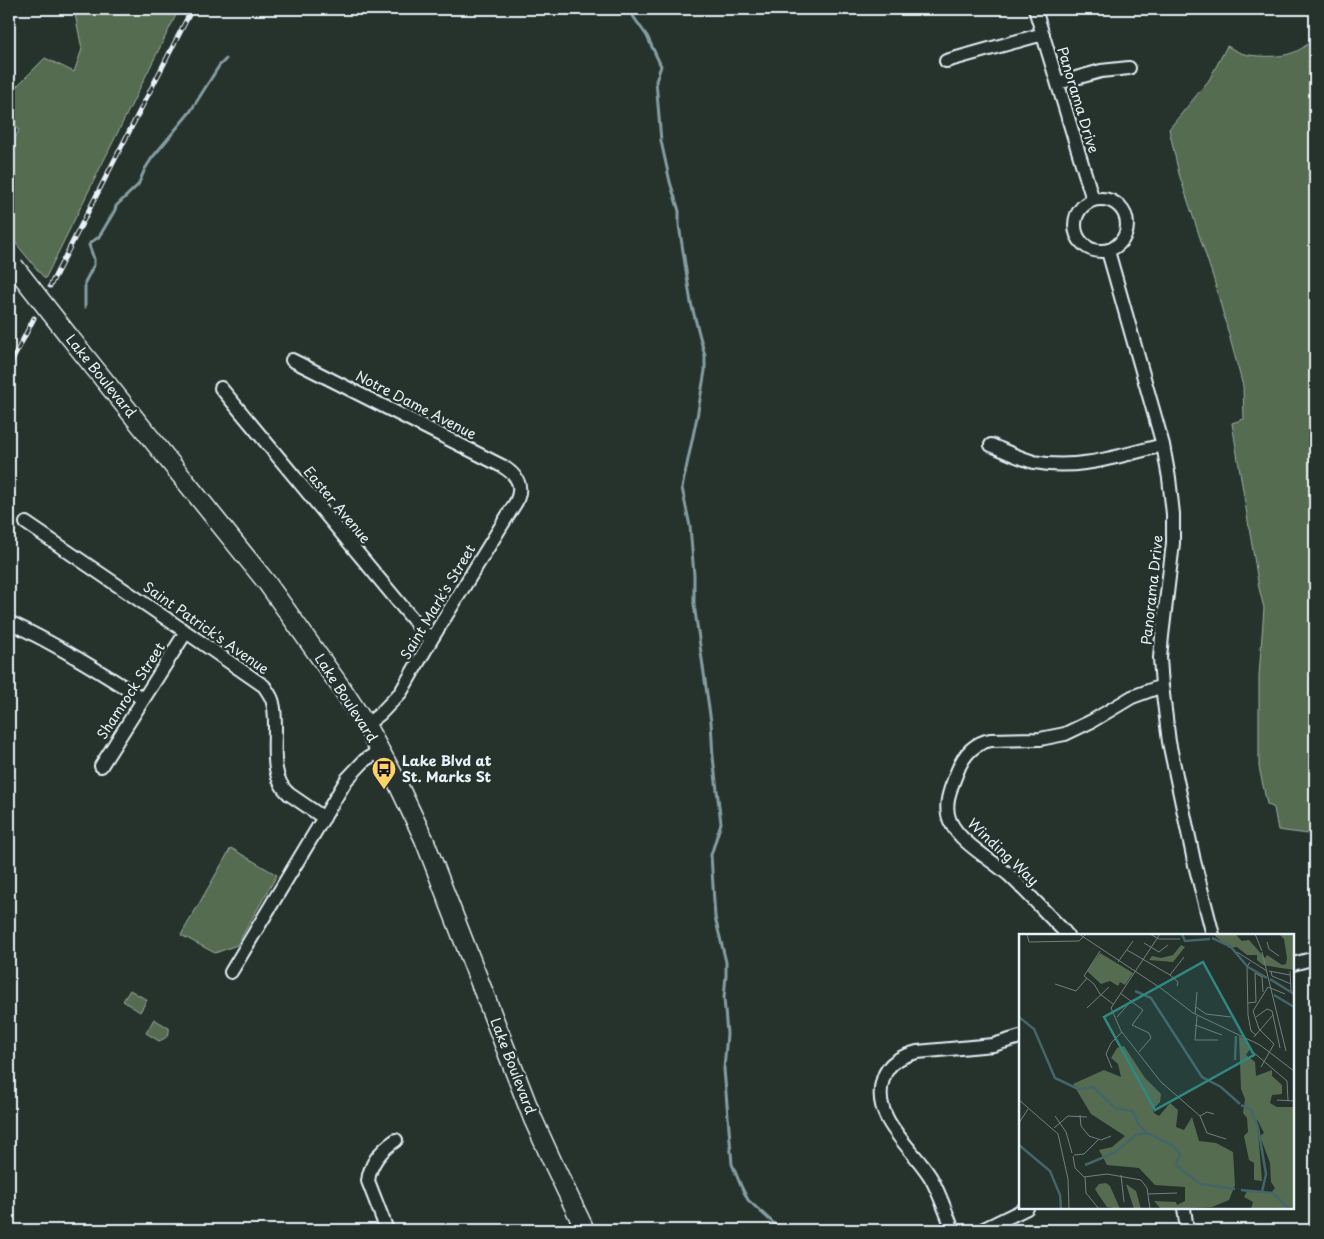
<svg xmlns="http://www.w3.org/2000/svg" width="1324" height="1239" font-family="'Playpen Sans',sans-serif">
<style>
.green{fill:#556c51;stroke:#9eaea4}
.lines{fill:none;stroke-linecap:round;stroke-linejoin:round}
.stream{stroke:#869ea3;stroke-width:3}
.street-casing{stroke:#e8f1f8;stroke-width:16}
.secondary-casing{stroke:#e8f1f8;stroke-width:21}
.street{stroke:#26332d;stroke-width:12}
.secondary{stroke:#26332d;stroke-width:18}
.rail-casing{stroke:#e8f1f8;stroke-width:5}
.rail{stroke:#26332d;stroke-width:3;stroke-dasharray:9;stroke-linecap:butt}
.secondary-bridge-casing{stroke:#e8f1f8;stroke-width:21;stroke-linecap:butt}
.secondary-bridge{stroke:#26332d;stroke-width:18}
.labels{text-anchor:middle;stroke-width:5;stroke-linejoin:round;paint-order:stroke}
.street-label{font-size:14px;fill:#e8f1f8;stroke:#26332d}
.poi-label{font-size:14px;font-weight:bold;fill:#e8f1f8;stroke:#26332d;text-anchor:start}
.inset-river{fill:none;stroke:#44666a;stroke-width:2.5}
.inset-road{fill:none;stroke:#747f7e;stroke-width:1}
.view{fill:#308883;fill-opacity:0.15;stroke:#308883;stroke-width:2.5}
.inset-edge{fill:none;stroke:#e8f1f8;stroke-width:2.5}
</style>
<rect width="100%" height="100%" fill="#26332d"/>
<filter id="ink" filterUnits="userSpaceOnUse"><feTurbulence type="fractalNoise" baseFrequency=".02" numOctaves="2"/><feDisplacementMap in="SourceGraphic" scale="10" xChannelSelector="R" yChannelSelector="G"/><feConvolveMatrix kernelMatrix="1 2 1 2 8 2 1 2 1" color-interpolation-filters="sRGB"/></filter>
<g filter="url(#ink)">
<!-- green -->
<path class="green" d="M74,9h105l-134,270 -36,-44v-84l10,-21 -2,-1 -3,-12 1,-7 -3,-19 33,-33 29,14 8,-23z
M1315,38v797l-37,-5 -4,-22 -7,-4 -8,-37v-91l5,-68 -5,-20 -27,-165 12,-4 -1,-33 -29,-106 -35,-106 -10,-45 40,-49 18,-34c4,2 9,5 14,7 11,4 40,5 51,0 9,-3 16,-9 23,-15z
M231,848l46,27 -40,70 -22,8 -34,-18z
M130,990l17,10 -7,12 -17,-11z
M154,1019l15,9c1,8 -3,10 -10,13l-13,-8z"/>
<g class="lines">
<!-- stream -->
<path class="stream" d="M628,9l19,27 14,30 -5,15 5,60 9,41 9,29v14l12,78 14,53v15l-8,46 -15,71 8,38 4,49v29l17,118 2,35 8,66 -10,32 4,62 11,45v13l-2,23 3,36 -3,35 8,95 9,22 7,14 33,30
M85,307v-25l9,-17v-6l-5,-14 2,-3 8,-5 16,-27 1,-4 22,-21 7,-16 7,-11 38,-46 29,-46 7,-7"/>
<defs>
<path id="street" d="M1035,9l58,191
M946,61l97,-27
M1058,83l43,-12 28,-3
M1075 225a26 26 0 1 1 52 0a26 26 0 1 1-52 0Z
M1108,251l55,194 6,33 4,36v29l-11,93 -2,22 2,28 7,56 25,119 19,74
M292,360l210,106c15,9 22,19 14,36l-85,138 -30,52 -21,22 -14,11
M221,388l194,234 16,18
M991,445c14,6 28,13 43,17 43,9 88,-7 129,-17
M26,523l160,109 78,54c4,6 8,11 9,17 7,27 -8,71 16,91l35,24
M9,622c47,22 90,49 134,77
M101,766l85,-134
M1067,935l-4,-5c-18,-18 -35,-37 -54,-55 -18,-16 -49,-32 -59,-54 -7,-16 1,-34 7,-49 6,-16 16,-29 34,-32l49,-1 25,-5 27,-13 40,-24 30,-11
M1293,964l22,-6
M231,972l116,-193 18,-19 16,-10
M1184,1208l3,22
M387,1230l-19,-49c2,-18 13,-31 28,-41
M953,1230c-7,-17 -13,-36 -22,-52 -18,-31 -61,-59 -48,-99 5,-17 19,-23 34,-27l76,-7 27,-8
M982,1230l45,-22"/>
<path id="secondary" d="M68,335l199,248 76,107 23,35 28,51 30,63 109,280 20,44 32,67"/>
</defs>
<!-- street casing -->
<use href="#street" class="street-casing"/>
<!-- secondary casing -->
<use href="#secondary" class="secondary-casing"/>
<!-- street -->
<use href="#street" class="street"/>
<!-- secondary -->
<use href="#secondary" class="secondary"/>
<defs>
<path id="rail" d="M50,286l142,-277
M9,367l25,-49"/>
</defs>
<!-- rail casing -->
<use href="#rail" class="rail-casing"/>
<!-- rail -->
<use href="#rail" class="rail"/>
<defs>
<path id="secondary-bridge" d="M14,266l54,69"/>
</defs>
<!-- secondary-bridge casing -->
<use href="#secondary-bridge" class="secondary-bridge-casing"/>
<!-- secondary-bridge -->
<use href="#secondary-bridge" class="secondary-bridge"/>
</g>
</g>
<!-- icons -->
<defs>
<symbol id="bus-pin" viewBox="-11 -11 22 30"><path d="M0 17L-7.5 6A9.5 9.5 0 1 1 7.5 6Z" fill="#ffd166" stroke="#26332d"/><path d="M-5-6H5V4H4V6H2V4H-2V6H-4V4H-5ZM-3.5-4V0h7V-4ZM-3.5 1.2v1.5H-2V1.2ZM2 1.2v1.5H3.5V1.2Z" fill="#111"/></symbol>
</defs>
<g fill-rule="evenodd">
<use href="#bus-pin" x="370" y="755" width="28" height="38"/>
</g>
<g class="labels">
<!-- street labels -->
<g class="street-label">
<text transform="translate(1078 100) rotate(73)" y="5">Panorama Drive</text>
<text transform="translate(101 376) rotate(51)" y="5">Lake Boulevard</text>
<text transform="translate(416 405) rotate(27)" y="5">Notre Dame Avenue</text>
<text transform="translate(337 505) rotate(50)" y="5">Easter Avenue</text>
<text transform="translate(1152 590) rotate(-84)" y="5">Panorama Drive</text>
<text transform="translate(438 602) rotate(-59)" y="5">Saint Mark's Street</text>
<text transform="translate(206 628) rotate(35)" y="5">Saint Patrick's Avenue</text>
<text transform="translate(131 691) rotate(-57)" y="5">Shamrock Street</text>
<text transform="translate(346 698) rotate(57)" y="5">Lake Boulevard</text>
<text transform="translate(1003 852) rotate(43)" y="5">Winding Way</text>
<text transform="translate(513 1066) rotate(69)" y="5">Lake Boulevard</text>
</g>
<!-- poi labels -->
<g class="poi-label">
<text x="402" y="766">Lake Blvd at<tspan x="402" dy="16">St. Marks St</tspan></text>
</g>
</g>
<!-- overview -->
<g transform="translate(1019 934)">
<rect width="275" height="275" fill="#26332d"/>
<path d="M194,0h22l7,7 7,-1 16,18 2,-3 15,10 4,-1 1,-6 -3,-19 -5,-5h15v36l-31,-5 -6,-5v-5h-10l-10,-8 -8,1zM162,11l4,2 -12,15 -24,-2 3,-4 9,2 12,-3zM81,19l33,20 -8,12 -5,-3 -2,4 -8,-5 -9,3 -14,-13zM220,102l8,4 3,9 -4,6 9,7 1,14 16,-6v6l10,9v9l-10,1 -2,8 7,4h17v102h-43l2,-7 -9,-5 3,-6 24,2 4,-5 -4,-6 -1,-19 -10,-27 4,-3 -7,-14 5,62 -8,-1v-17l-5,-3 -5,-24 4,-4 -1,-14 -4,-5 2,-14 -4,-10zM105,112l21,32 16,16 -1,8 -7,7 1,4 5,3 11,-13 8,7 -2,17 8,3 8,-13 7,24 17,2 17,9 2,33 -6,15 -17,7 -51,2 -7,-8 22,1 1,3 8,-4v-14l-30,-2 -16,-17 -32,-3 -8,-15 13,-3 13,-11 -34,-22 -18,-30 31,-14 17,7 -3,-13 -7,-6 6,-10zM87,249l4,3 10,23 -13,-2 -9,-13 -3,-5 4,-5zM107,250l10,7 5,18h-7z" fill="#556c51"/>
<path class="inset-river" d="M163,0l3,7 25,-2M193,4l18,8 17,20M229,33l19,11M251,45l24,15M116,57l16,7 51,79 19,10 19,17M255,61l20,12M0,83l15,12 21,49 23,11 15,-2 22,21 18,3 6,14 8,8 25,12 8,9 -4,11 24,19 35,5M216,126l1,-24M222,171l10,5 7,17 8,47 -4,18M0,211l31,26 10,24 1,14M66,231l29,-12 22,-18 11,-2M222,256l32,3 16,16"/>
<path class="inset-road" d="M8,0l2,8 50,-1 7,-7M60,0l83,55 31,24 67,32 34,26M76,0h55l9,5h21M141,0l-49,74 10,23 40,51M236,0l7,17M248,8l2,7 10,7M125,9l15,9 9,-7M108,16l43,25 8,7 -1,4M81,17l-16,25 10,8 6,10 13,10M218,18l30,19M243,18l24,99M99,28l15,-21M231,28l-3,5 1,48 3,16 5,4M250,37l21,4M252,37l1,5 19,8M271,37l1,20M151,41l14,-18M36,50l21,7 11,-13M101,59l23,17 -11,15 17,8 2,5 -12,14M229,69l8,-1 -1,-29 7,4 1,15M177,73l10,7 25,3M68,74l22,-21M234,77l6,18 15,15 -13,23M234,77l15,-24 17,7M176,80l2,-22M178,82l-2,24h23M98,83l14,-16M237,83l11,-8 5,2 8,37M176,91l27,10M235,103l19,-22M234,118l34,29 1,20M93,134l-6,-14 5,-11 11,-11M145,151l-3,-3 39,34 7,17 19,6M0,166l39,34 10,45 1,30M258,166l17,1M61,181l1,11 8,10 12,4 10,-4M36,182l11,16 6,21M181,182l7,-4 7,2M0,189l9,-14M35,194l14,-12 19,1M55,221l10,-1 14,-14M54,222l2,12 9,9 23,-3 34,6 6,8 3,21M102,241l3,27M66,243l1,16 13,16M129,260l29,-1"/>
<path class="view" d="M184,28l51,93 -99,55 -51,-93z"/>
<rect width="275" height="275" class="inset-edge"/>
</g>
<!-- margin -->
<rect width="1324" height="1239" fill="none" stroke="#26332d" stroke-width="30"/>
<rect x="15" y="15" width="1294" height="1209" fill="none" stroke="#e8f1f8" stroke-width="2" filter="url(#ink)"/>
</svg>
